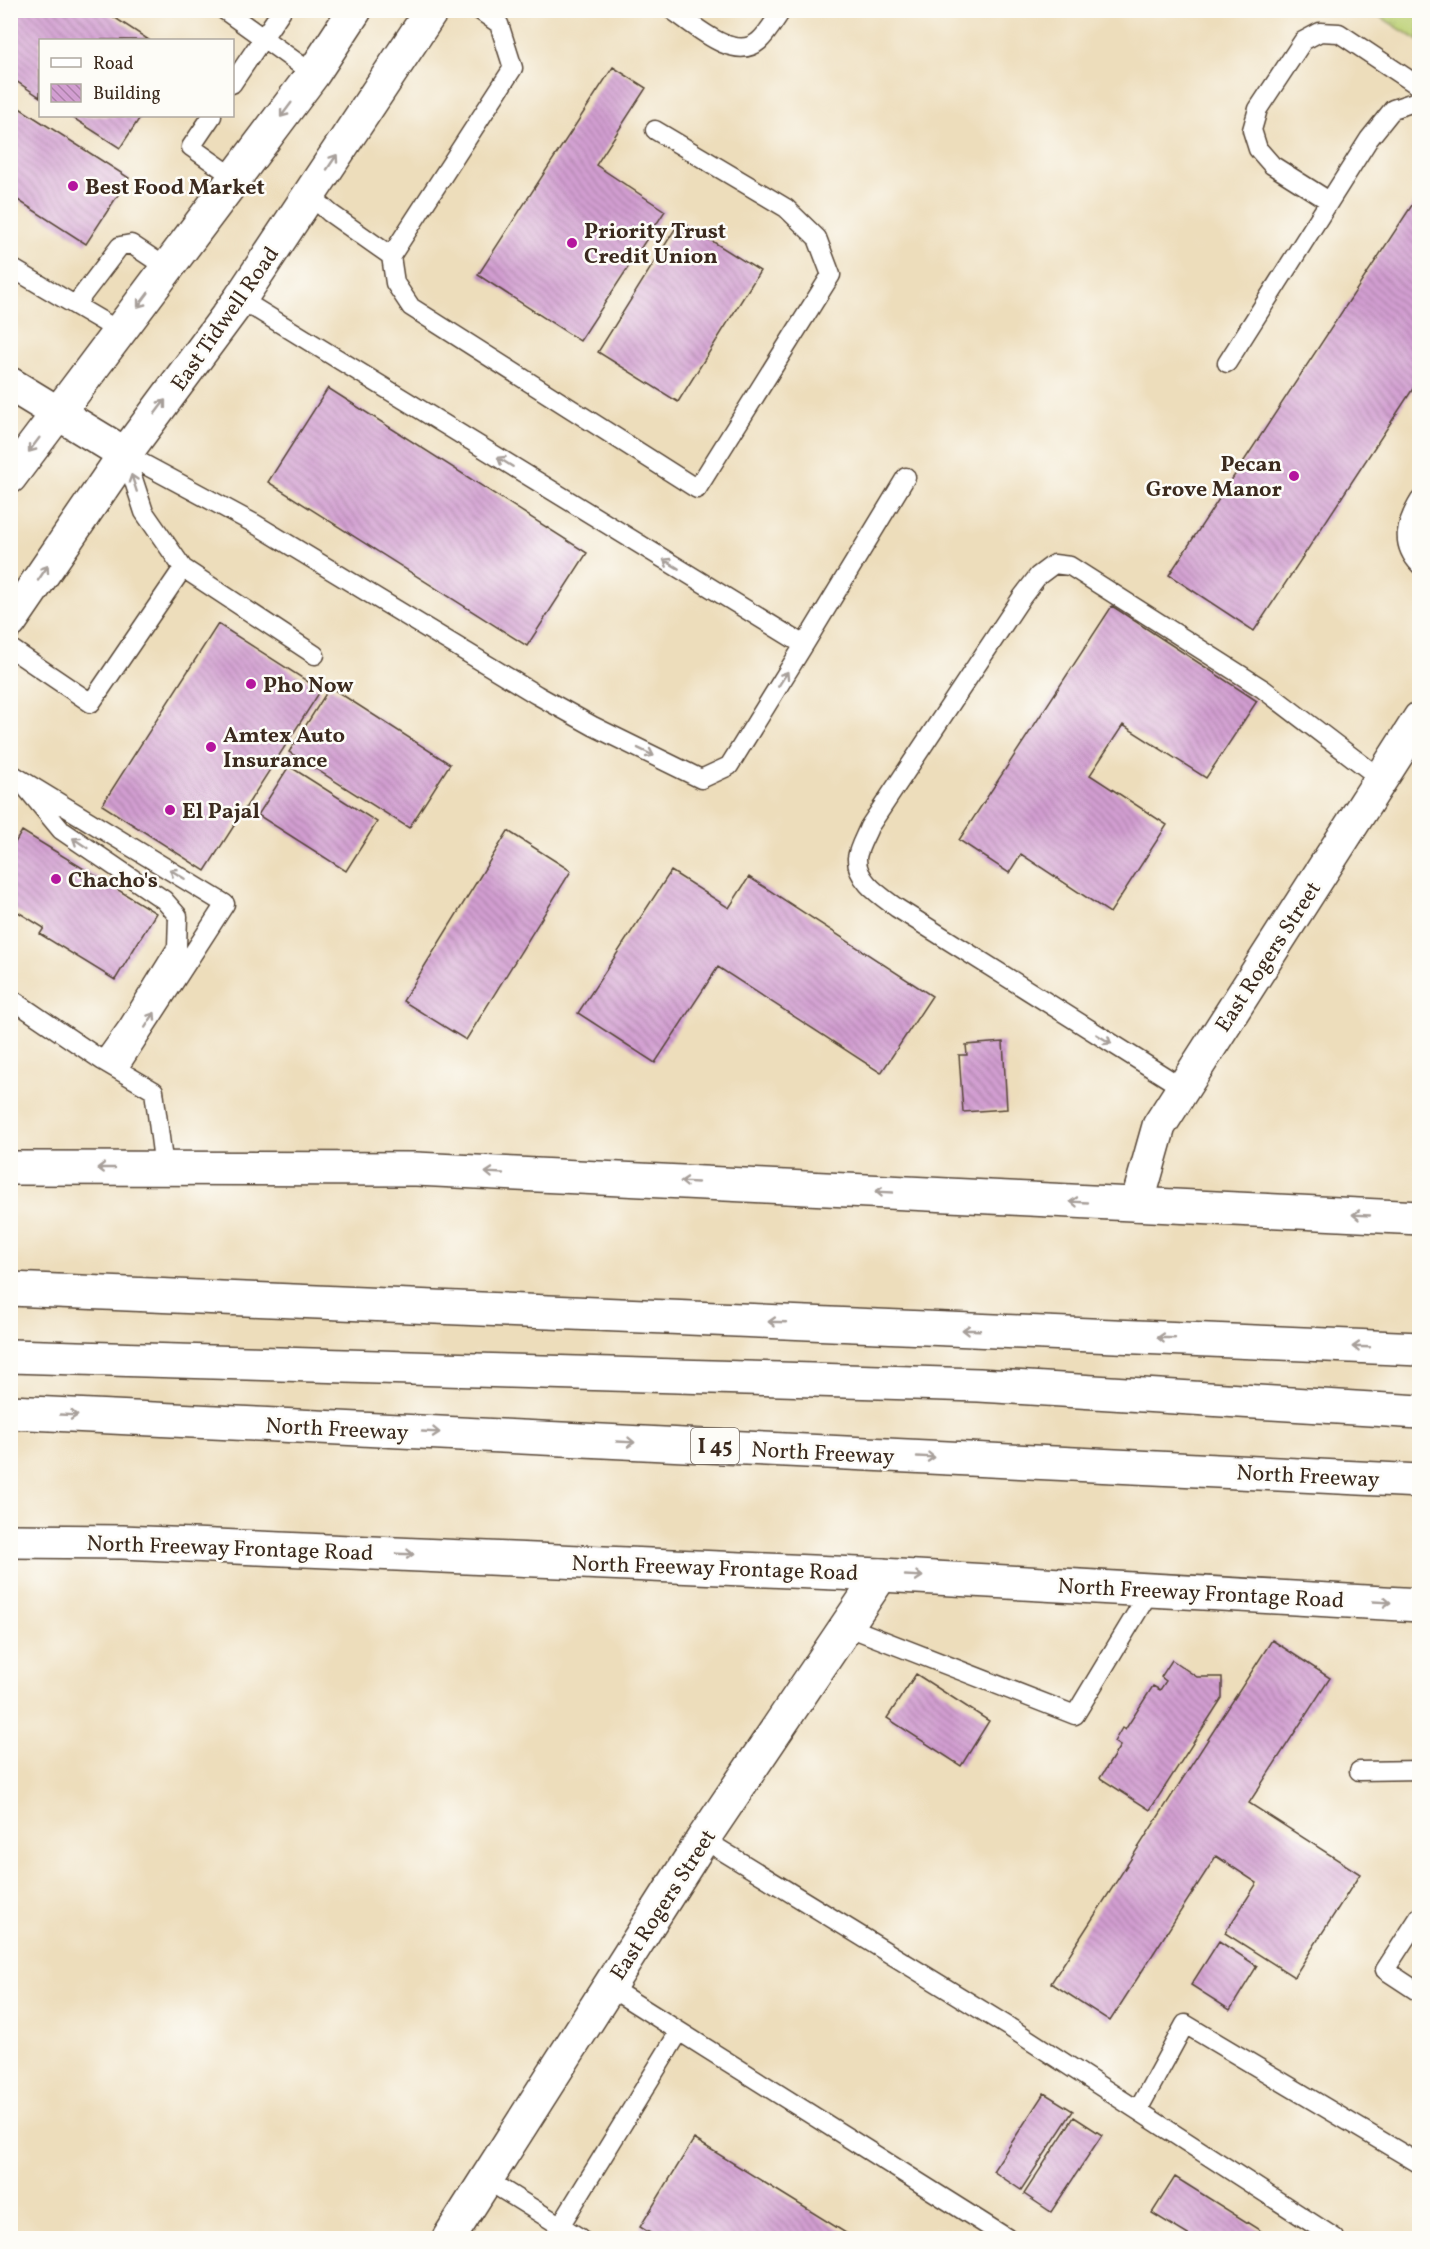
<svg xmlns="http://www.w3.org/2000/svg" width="1430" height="2249" font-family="Vollkorn,serif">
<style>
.grass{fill:url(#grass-tufts);stroke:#7c7d49;stroke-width:1.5}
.building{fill:url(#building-back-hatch)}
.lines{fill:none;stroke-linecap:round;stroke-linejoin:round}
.lane-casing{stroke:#564536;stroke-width:21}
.street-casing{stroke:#564536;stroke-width:36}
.secondary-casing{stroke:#564536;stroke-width:36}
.highway-casing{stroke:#564536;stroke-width:36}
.lane{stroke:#fff;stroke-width:18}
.street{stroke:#fff;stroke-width:33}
.secondary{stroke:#fff;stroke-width:33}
.highway{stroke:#fff;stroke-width:33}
.oneway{stroke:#a79f9a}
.poi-dot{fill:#b5179e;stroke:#fdfcf7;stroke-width:2}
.labels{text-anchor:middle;stroke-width:5;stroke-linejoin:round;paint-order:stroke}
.shield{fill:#fdfcf7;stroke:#75695f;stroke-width:1.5}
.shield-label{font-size:21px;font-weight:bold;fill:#3b2a1e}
.poi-label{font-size:22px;font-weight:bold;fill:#3b2a1e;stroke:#fdfcf7;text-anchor:start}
.street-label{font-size:22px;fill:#3b2a1e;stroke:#fdfcf7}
</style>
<defs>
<pattern id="grass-tufts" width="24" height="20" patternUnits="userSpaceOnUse" patternTransform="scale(1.5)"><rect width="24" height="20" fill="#bcd074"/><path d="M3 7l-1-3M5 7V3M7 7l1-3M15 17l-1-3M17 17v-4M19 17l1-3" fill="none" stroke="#a2b364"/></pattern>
<pattern id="building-back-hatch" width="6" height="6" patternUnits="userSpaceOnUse" patternTransform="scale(1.5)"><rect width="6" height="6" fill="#d29ed1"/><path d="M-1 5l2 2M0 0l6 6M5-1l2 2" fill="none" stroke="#ac81a9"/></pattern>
</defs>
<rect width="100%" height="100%" fill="#fdfcf7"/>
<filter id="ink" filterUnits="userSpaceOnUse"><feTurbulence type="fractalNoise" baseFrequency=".0167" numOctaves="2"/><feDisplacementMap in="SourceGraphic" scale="12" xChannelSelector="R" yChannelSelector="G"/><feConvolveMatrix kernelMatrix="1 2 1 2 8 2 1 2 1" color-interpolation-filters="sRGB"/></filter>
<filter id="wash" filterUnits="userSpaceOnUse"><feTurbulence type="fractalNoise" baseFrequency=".008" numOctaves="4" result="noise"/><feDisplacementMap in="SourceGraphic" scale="24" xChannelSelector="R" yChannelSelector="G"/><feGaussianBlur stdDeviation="1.35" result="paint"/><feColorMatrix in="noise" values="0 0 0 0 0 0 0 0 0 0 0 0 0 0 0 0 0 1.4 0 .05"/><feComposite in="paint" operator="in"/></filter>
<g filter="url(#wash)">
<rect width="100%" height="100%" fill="#edddbb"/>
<!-- grass -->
<path class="grass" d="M1371,11h48v30z"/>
<g id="blocks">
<!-- building -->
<path class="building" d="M10,10h93l46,30h-109v57l-30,-20z
M613,67l33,21 -50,77 69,46 -85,130 -102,-66z
M10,102l119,76 -43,66 -76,-49z
M70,116h71l-21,32z
M1420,193v185l-166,253 -85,-56z
M680,221l80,50 -82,131 -80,-50z
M328,388l259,165 -60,93 -259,-164z
M1112,606l145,95 -51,77 -83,-53 -33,50 77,50 -57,88 -89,-59 -12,19 -50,-33z
M218,624l103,66 -116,181 -103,-66z
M330,687l120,77 -41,64 -120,-76z
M289,766l88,56 -31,49 -88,-56z
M22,831l134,82 -41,67 -75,-46 4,-6 -34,-21v-56z
M508,831l63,40 -105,169 -63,-39z
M671,871l58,37 20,-31 183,119 -51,77 -163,-106 -63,96 -77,-50z
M1003,1042l4,67 -44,3 -4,-57h8l-1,-10z
M1272,1640l58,38 -81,125 111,71 -66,103 -69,-44 32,-50 -41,-27 -106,165 -59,-38z
M1172,1660l25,17h25v21l-72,112 -50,-32 20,-32 -6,-4 8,-14 3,2 28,-44 7,4 6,-9 -5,-4z
M916,1674l73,47 -28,45 -74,-48z
M1219,1941l38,25 -27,44 -39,-25z
M1044,2093l29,18 -52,79 -28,-19z
M1074,2117l28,18 -51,77 -27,-18z
M694,2139l160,99h-196l-18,-11z
M1175,2177l97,61h-79l-41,-25z"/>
</g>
</g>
<g filter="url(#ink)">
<use href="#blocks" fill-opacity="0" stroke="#564536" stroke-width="1.5"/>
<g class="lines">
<defs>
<path id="lane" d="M224,10l39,28 -31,46
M282,10l-19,28 50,36
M672,10c21,14 62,53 87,31 9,-8 16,-21 23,-31
M212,116l-21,31 44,31
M310,195l20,18 61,43 122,-188 -14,-44 -20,-14
M1329,201l-57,-36 -14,-16 -6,-19 6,-21 45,-68 17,-9 19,1 81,54
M391,256l4,27 16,24 286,182 134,-214 -14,-37 -31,-30 -131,-78
M10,267l109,64
M75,305l45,-59 11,-2 36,24
M1227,363l142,-224 24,-30 27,-9
M125,454l130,70 282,171 56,31 108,53 28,-13 75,-121 -564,-346
M125,454l19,58 39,56 132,87
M1420,500c-14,23 -21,43 0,65
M804,645l102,-168
M10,648l81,55 92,-135
M10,773l215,131 -107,165
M27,789l34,41 103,70 14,16 -1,31 -49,79 -25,35
M10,998l93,63 51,30 10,77
M1183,1088l-286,-180c-16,-12 -41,-27 -40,-50 1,-10 9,-23 12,-31l153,-230 16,-21 16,-12 16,2 193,123 118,90
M846,1626l229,89 76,-126
M1359,1771l61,-1
M703,1839l306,188 326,211
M1420,1916l-35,54 35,23
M609,1987l398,251
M1138,2110l47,-86 235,140
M487,2180l93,58
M560,2226l119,-194"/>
<path id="street" d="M1137,1204l22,-78 261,-408
M449,2238l254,-399 178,-264"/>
<path id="secondary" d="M10,384l115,70
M10,477l303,-403 42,-64
M10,622l115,-168 115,-155 192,-289
M10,1168l406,1 1004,49
M10,1541l112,1 759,33 539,30"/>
<path id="highway" d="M10,1289l1410,60
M10,1356l969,29 441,27
M10,1412l1410,69"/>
</defs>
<!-- lane casing -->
<use href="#lane" class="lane-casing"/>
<!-- street casing -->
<use href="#street" class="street-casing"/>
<!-- secondary casing -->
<use href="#secondary" class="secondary-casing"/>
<!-- highway casing -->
<use href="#highway" class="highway-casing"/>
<!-- lane -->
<use href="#lane" class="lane"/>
<!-- street -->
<use href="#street" class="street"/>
<!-- secondary -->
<use href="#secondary" class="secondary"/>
<!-- highway -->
<use href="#highway" class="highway"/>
</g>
<!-- one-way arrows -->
<defs><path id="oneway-shaft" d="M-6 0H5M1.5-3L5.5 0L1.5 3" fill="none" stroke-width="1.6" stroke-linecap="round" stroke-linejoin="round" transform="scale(1.5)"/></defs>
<g class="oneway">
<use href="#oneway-shaft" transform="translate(286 110) rotate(127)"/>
<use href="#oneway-shaft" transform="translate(332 162) rotate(-56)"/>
<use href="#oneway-shaft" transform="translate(143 300) rotate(127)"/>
<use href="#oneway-shaft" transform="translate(160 407) rotate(-53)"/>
<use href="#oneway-shaft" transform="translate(34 445) rotate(127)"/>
<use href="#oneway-shaft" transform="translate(505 462) rotate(-148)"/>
<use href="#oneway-shaft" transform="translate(134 483) rotate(-108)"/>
<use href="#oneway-shaft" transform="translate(671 564) rotate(-149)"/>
<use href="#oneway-shaft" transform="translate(43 573) rotate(-56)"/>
<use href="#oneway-shaft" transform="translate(783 679) rotate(-58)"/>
<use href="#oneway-shaft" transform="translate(646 752) rotate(26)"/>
<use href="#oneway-shaft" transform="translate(80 843) rotate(-146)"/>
<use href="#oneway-shaft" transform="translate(177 874) rotate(-148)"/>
<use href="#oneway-shaft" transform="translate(150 1020) rotate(-57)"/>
<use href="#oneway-shaft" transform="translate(1104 1039) rotate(32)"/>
<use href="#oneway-shaft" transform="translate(106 1168) rotate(-180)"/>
<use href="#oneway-shaft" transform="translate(494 1173) rotate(-177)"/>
<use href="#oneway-shaft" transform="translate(689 1182) rotate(-177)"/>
<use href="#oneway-shaft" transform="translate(884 1192) rotate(-177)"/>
<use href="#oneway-shaft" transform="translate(1079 1202) rotate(-177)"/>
<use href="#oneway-shaft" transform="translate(1361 1215) rotate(-177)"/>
<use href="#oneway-shaft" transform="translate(777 1322) rotate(-178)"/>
<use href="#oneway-shaft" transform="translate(971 1330) rotate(-178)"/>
<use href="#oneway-shaft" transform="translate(1166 1338) rotate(-178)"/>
<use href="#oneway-shaft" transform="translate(1361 1347) rotate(-178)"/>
<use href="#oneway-shaft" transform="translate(69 1415) rotate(3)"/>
<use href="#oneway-shaft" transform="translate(431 1432) rotate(3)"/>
<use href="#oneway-shaft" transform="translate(626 1442) rotate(3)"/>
<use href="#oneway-shaft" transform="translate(926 1457) rotate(3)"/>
<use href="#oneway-shaft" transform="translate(405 1554) rotate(2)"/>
<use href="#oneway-shaft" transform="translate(914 1576) rotate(3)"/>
<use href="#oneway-shaft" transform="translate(1382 1602) rotate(3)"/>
</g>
</g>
<!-- markers -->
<g class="poi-dot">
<circle cx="73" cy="186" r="6"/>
<circle cx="572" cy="243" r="6"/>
<circle cx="1294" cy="476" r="6"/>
<circle cx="251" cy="684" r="6"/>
<circle cx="211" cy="747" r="6"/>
<circle cx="170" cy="810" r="6"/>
<circle cx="56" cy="879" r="6"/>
</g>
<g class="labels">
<!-- shield labels -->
<rect class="shield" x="691" y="1428" width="48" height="36" rx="4.5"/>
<g class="shield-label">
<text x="715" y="1453">I 45</text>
</g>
<!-- poi labels -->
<g class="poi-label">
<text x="85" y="194">Best Food Market</text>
<text x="584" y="238">Priority Trust<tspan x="584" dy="25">Credit Union</tspan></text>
<text x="1282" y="471" text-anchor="end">Pecan<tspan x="1282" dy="25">Grove Manor</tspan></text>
<text x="263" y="692">Pho Now</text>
<text x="223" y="742">Amtex Auto<tspan x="223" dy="25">Insurance</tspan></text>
<text x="182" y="818">El Pajal</text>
<text x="68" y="887">Chacho's</text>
</g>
<!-- street labels -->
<g class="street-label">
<text transform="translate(224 318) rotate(-55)" y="8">East Tidwell Road</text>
<text transform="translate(1267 956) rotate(-57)" y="8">East Rogers Street</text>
<text transform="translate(337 1428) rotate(3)" y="8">North Freeway</text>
<text transform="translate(823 1452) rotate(3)" y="8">North Freeway</text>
<text transform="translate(1308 1475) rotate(3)" y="8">North Freeway</text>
<text transform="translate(230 1547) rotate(2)" y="8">North Freeway Frontage Road</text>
<text transform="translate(715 1567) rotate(2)" y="8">North Freeway Frontage Road</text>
<text transform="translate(1201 1592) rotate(3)" y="8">North Freeway Frontage Road</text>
<text transform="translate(662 1904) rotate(-57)" y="8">East Rogers Street</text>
</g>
</g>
<!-- margin -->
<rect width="1430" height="2249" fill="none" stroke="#fdfcf7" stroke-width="36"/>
<!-- legend -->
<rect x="39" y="39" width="195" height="78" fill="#fdfcf7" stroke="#afa8a0" stroke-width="1.5"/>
<rect x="51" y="58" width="30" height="9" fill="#ffffff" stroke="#afa8a0" stroke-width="1.5"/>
<text x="93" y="69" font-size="18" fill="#3b2a1e">Road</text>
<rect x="51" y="84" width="30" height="18" fill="url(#building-back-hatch)" stroke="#afa8a0" stroke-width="1.5"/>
<text x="93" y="99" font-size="18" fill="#3b2a1e">Building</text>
</svg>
